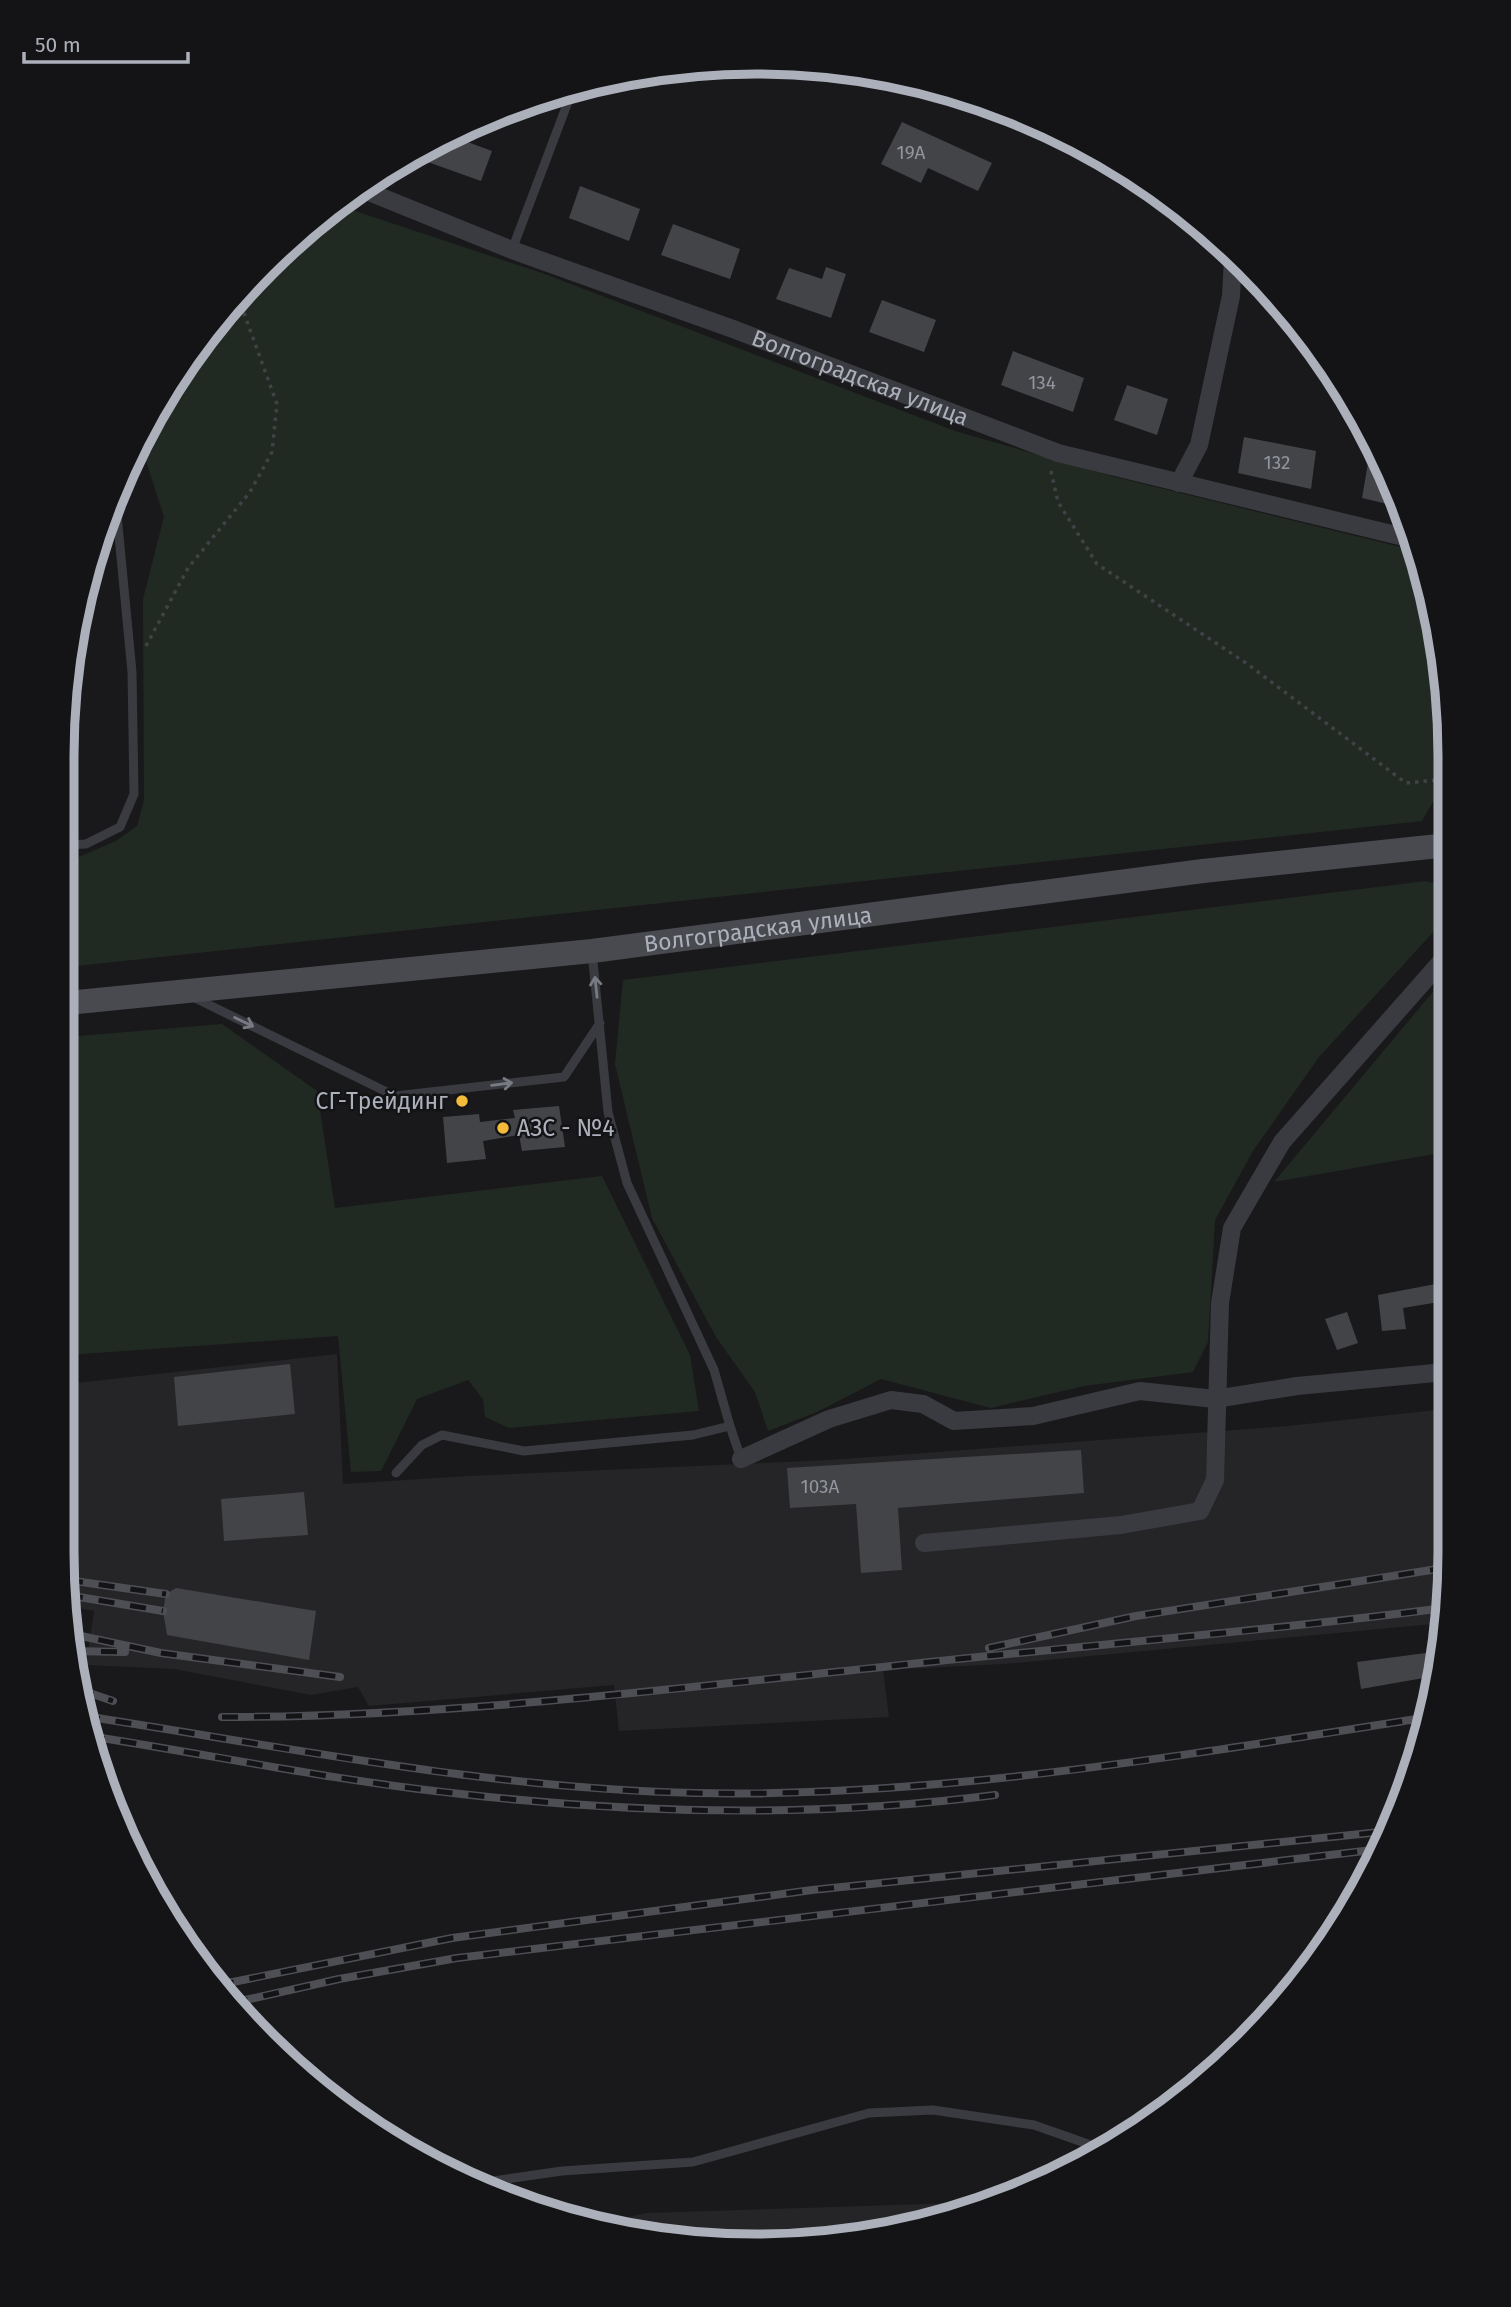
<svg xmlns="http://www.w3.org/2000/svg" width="1511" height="2307" font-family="'Fira Sans',sans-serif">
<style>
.built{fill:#252528}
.green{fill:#212a22}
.building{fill:#434448}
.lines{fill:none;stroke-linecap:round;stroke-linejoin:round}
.path{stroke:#404247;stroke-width:3.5;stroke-dasharray:3.5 5;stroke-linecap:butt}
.lane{stroke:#3a3b40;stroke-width:9}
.street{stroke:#3a3b40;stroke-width:18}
.secondary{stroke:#484a50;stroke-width:24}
.rail-casing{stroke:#4d4f55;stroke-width:8}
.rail{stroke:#141416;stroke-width:5;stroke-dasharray:16;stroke-linecap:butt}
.oneway{stroke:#797b84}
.poi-dot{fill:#f2bb3a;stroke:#141416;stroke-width:2.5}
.labels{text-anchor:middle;stroke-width:5;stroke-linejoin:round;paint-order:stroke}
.number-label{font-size:19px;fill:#92959e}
.street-label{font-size:23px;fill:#acb0bb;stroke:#141416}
.poi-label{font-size:23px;fill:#acb0bb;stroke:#141416;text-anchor:end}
.rim{fill:none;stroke:#acb0bb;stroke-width:9}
</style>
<rect width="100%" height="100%" fill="#19191b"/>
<!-- built -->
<path class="built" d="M337,1354l6,130 125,-8 362,-16 458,-34 157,-17 -1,214 -440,41 -121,6 6,47 -270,14 -5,-46 -245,21 -11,-19 -47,8 -137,-26 -88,-4 8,-54 -27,-5v-222z
M989,2202l-53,20 -181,24 -135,-14 -28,-7 54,-12z"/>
<!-- green -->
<path class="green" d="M334,204l208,69 413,158 160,46 302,74c27,71 31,158 31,233l-11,11 -15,26 -1355,146v-105l49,-21 21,-15 7,-26 -1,-201 21,-82 -25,-78 94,-141z
M1426,881l21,6v30l-128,140 -66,94 -38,69 -7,122 -15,30 -109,14 -93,22 -110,-29 -64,33 -49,19 -13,-39 -39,-55 -64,-119 -37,-154 8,-84z
M1447,975l-1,177 -172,30z
M222,1024l95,67 18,117 267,-32 88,179 9,56 -190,17 -24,-11 -2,-18 -15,-19 -51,19 -36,72 -30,1 -13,-136 -271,19v-318z"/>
<!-- building -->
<path class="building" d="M902,122l90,41 -14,28 -50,-23 -7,15 -40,-19z
M446,134l46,17 -11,30 -70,-25z
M580,186l60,23 -11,32 -60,-23z
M673,224l67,25 -10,30 -69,-24z
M826,267l20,7 -15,44 -55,-19 13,-31 33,11z
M882,300l54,20 -12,32 -55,-20z
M1013,351l71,27 -11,34 -72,-27z
M1127,385l41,14 -11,36 -43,-15z
M1244,437l72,14 -5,38 -73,-16z
M1368,463l17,4 15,40 -38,-9z
M559,1106l6,41 -43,4 -3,-16 -36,6 3,18 -39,4 -4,-46 36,-3 1,8 35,-4 -2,-8z
M1446,1282l-1,19 -42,7 3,21 -24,2 -4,-36z
M1347,1312l11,31 -21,7 -12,-31z
M290,1364l5,50 -117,12 -4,-49z
M1081,1450l3,43 -186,15 4,62 -41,3 -5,-69 -66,4 -3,-40z
M304,1492l4,43 -84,6 -3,-42z
M176,1588l140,23 -7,49 -142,-25 -4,-24 3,-17z
M1441,1651l-6,25 -74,13 -4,-27z"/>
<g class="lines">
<!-- path -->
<path class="path" d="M1051,471l7,31 39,62 149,99 160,120 42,-4
M146,646l42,-78 62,-76 22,-40 5,-48 -40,-110"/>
<!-- lane -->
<path class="lane" d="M512,250l62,-164
M67,845l19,-1 34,-17 14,-33 -2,-122 -17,-178
M592,952l16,160 19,71 87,187 16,56
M193,997l202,99 169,-19 36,-54
M396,1473l26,-28 20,-10 82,16 169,-16 37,-9 11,33
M472,2184l90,-13 131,-9 176,-49 64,-3 101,15 71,25"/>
<!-- street -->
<g class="street">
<path id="s1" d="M359,188l153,62 221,79 325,124 354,86"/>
<path d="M1179,483l20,-38 32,-149 2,-37 -17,-22"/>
<path d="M741,1459l88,-40 62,-19 32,4 31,17 79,-5 107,-25 75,8 82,-13 148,-14"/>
<path d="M924,1543l197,-18 79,-14 15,-31 5,-177 12,-75 50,-86 165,-187"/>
</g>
<!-- secondary -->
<path class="secondary" id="s2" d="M67,1003l525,-52 611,-80 245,-26"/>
<defs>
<path id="rail" d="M67,1580l99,14
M67,1595l96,16
M67,1633l94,20 179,24
M989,1648l147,-32 308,-48
M69,1651l56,1
M78,1689l35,12
M84,1716c202,31 407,73 612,77 240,5 490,-38 727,-75
M222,1717c224,0 447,-28 670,-51 184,-20 368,-34 552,-58
M89,1736c123,19 248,45 372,58 178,20 356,24 534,1
M218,1985l234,-47 360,-48 578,-59
M232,2003l107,-24 118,-21 924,-109"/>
</defs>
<!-- rail casing -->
<use href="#rail" class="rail-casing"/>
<!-- rail -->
<use href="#rail" class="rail"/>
</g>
<!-- one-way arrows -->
<defs><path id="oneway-shaft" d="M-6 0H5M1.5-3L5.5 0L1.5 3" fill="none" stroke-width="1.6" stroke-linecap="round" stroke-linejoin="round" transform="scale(1.75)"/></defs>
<g class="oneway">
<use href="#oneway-shaft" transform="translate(596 987) rotate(-96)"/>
<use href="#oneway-shaft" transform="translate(244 1022) rotate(26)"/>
<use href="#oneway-shaft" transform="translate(502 1084) rotate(-7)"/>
</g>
<!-- markers -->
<g class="poi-dot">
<circle cx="462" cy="1101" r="7"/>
<circle cx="503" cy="1128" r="7"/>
</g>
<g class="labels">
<!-- number labels -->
<g class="number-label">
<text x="911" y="159">19А</text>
<text x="1042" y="389">134</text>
<text x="1277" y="469">132</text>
<text x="820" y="1493">103А</text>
</g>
<!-- street labels -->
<g class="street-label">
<text dy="8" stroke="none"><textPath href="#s1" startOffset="536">Волгоградская улица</textPath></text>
<text dy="8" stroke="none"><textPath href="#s2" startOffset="695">Волгоградская улица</textPath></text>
</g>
<!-- poi labels -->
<g class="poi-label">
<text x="448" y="1109">СГ-Трейдинг</text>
<text x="517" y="1136" text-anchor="start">АЗС - №4</text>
</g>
</g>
<!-- crop -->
<path d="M0 0H1511V2307H0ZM756 74H756A682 682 0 0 1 1438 756V1552A682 682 0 0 1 756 2234H756A682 682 0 0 1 74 1552V756A682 682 0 0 1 756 74Z" fill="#141416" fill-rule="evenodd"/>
<path class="rim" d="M756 74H756A682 682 0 0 1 1438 756V1552A682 682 0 0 1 756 2234H756A682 682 0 0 1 74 1552V756A682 682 0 0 1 756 74Z"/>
<!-- scale -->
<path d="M24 52v10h164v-10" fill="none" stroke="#acb0bb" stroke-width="3.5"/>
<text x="35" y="52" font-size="21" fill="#acb0bb" stroke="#141416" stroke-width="5" paint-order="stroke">50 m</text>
</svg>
